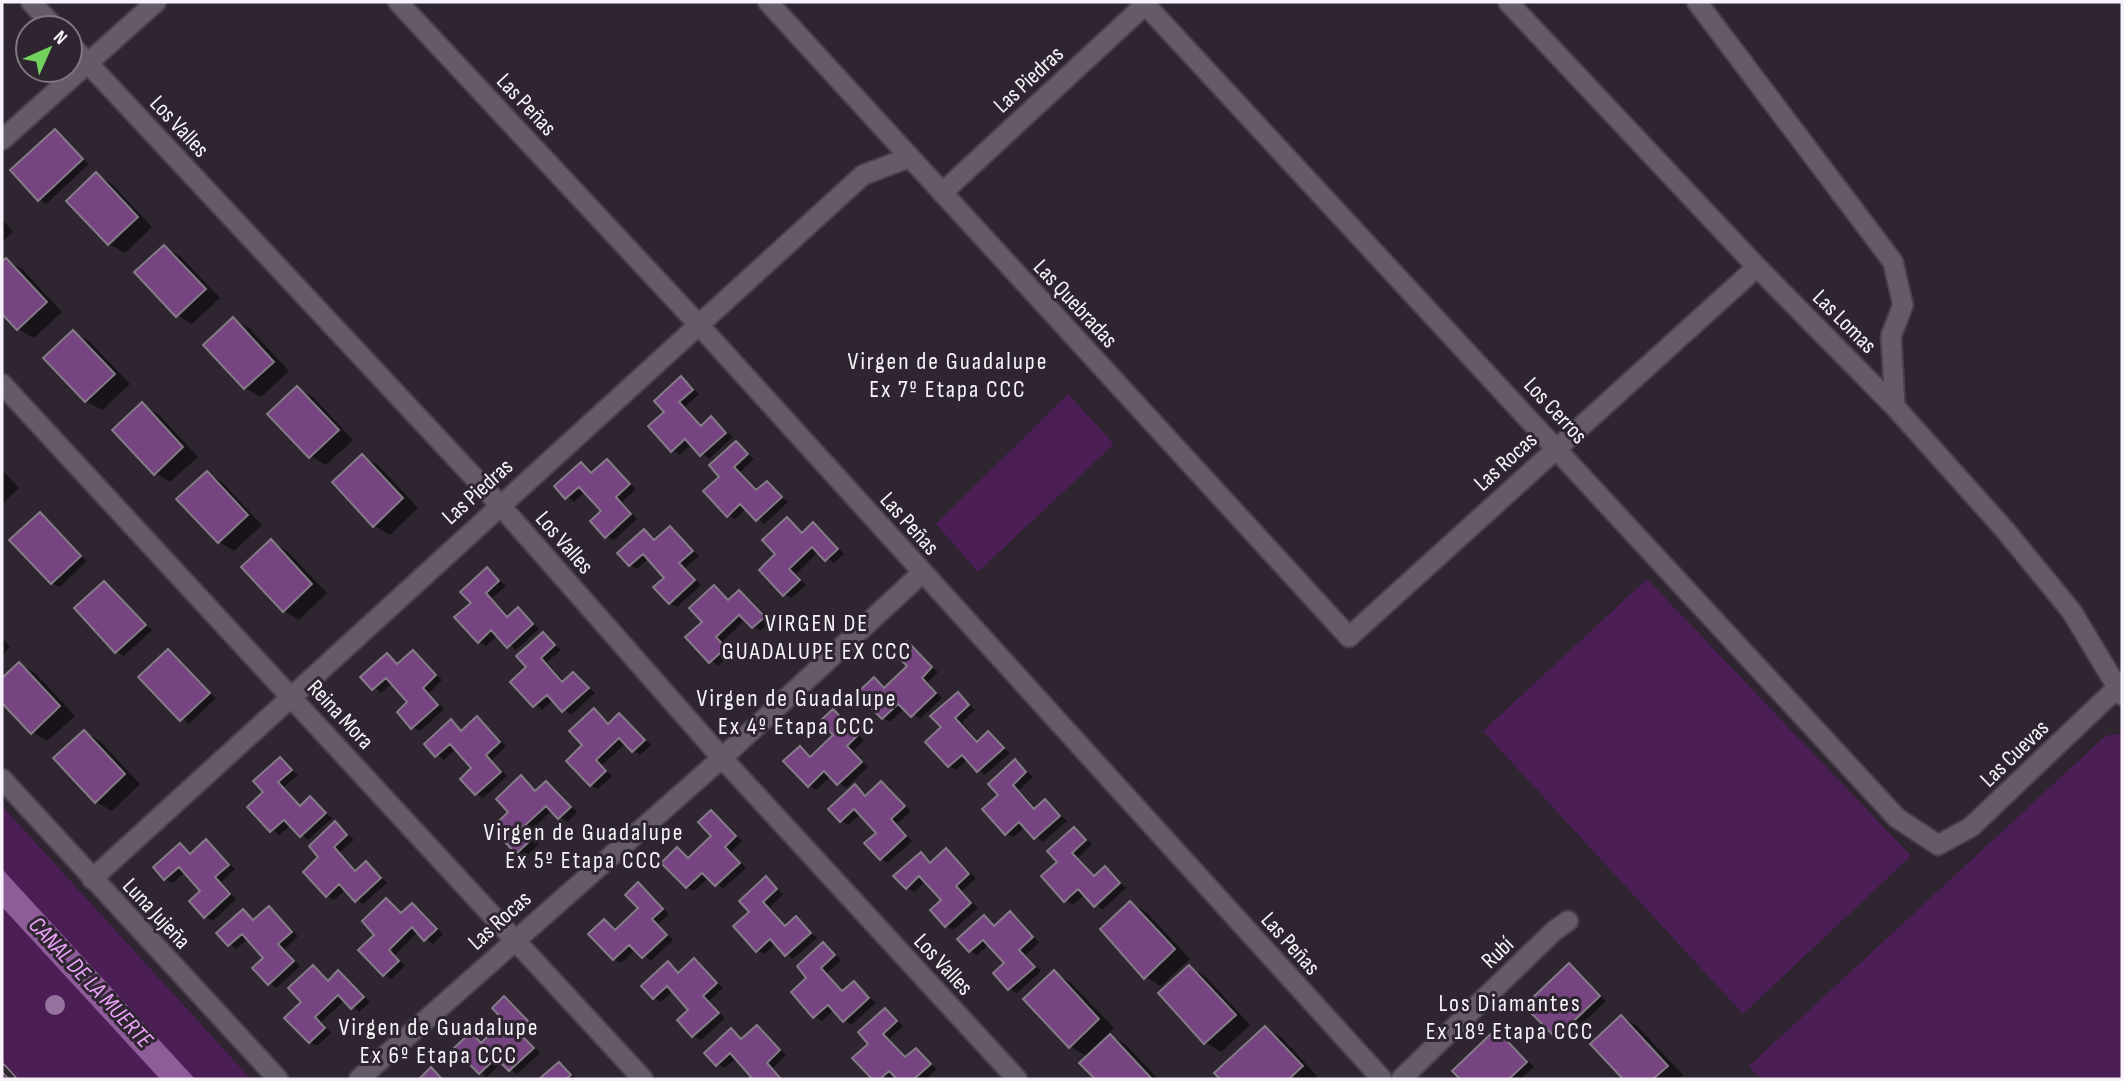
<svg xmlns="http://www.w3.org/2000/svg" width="2124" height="1081" font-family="'Sofia Sans Condensed',sans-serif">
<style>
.green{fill:#4b1f55}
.water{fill:#8f5c9a}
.shadow{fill:#0007}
.building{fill:#764581;stroke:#857a88;stroke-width:2}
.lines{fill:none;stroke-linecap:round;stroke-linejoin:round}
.minor-casing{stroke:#48404a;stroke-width:23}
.minor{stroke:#655a67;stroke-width:19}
.rail-casing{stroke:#8a838c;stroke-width:8}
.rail{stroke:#2e2530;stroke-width:5;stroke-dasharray:16;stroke-linecap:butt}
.tree{fill:#96739e}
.labels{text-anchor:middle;stroke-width:6;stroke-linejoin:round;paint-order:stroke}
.street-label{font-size:23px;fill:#f8f2fa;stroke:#2e2530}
.neighbourhood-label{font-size:24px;letter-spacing:2px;fill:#f8f2fa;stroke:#2e2530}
.water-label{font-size:24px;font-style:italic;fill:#eaa3f9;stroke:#2e2530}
</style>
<rect width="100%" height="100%" fill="#2e2530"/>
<!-- green -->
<path class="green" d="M1068,394l46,50 -136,128 -42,-48z
M1647,579l264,277 -168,158 -260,-283z
M2112,734l10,1v344h-361l-12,-13 354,-328z
M2,806l249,273h-249z"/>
<!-- water -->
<path class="water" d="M2,869l193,210h-35l-158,-172z"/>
<!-- shadow -->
<path class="shadow" d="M55,131l34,33 -43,40 -7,-5z
M97,175l15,9 40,43 -27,26 -16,-9z
M2,219l11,13 -11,10z
M164,247l16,9 40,42 -28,26 -15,-9z
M6,260l16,9 40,43 -28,26 -16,-9 -16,-18v-47z
M233,319l16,9 40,43 -28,26 -16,-9 -40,-43z
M74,332l15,9 41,43 -28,26 -16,-9z
M681,378l18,16 -14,13 18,19 9,-8 21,19 -24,22 -17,-15 -12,11 -8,-5 -5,-38z
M298,388l15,9 40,43 -27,25 -16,-9z
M142,405l16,9 40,43 -28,25 -15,-9z
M736,443l18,16 -14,13 18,19 9,-8 21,19 -24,22 -17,-16 -12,11 -7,-4 -6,-38z
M362,456l16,9 40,43 -28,27 -16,-9z
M607,461l29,28 -14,13 15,17 -23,21 -8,-4 -2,-25 -18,-20 -12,11 -18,-16 25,-22 12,10z
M2,470l17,18 -17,16z
M207,473l15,9 40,43 -28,26 -15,-9z
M40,514l47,47 -27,26 -8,-4z
M787,519l17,14 9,-9 8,5 23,25 -10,9 -15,-12 -23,23 10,11 -15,13 -7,-4z
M670,528l29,28 -14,12 16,17 -24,22 -7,-4 -3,-25 -18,-20 -12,11 -7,-4 14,-34 12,9z
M271,542l16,9 40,42 -28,27 -15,-9z
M488,570l18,16 -14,12 17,19 10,-8 20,20 -23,21 -18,-15 -12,11 -7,-4z
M104,583l48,47 -28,26 -8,-5z
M714,587l16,14 10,-9 7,4 24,25 -11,10 -14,-12 -24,23 10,11 -14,13 -31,-29 17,-15z
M543,634l18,16 -14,12 18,20 8,-8 22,19 -24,22 -18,-15 -11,10 -30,-28 17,-15z
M2,638l8,9 -8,9z
M907,643l31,29 -10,10 14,16 -22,21 -15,-11 -15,14 -7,-4 -9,-38 12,9 24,-23z
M169,651l47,47 -27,26 -48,-47z
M414,652l28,28 -13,13 15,16 -24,22 -7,-4 -3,-25 -17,-20 -12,11 -18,-16 24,-22 12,10z
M19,664l16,9 40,43 -28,25 -15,-9 -30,-31v-21z
M958,694l17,16 -13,12 17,20 9,-9 22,20 -25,22 -17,-16 -12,11 -7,-4 -6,-39z
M594,710l17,14 9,-9 7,5 24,25 -11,10 -14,-12 -24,22 10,11 -14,13 -7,-4 -6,-40z
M833,711l31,29 -11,11 15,16 -22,21 -15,-12 -15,14 -7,-4 -9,-38 12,9 24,-22z
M477,718l29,28 -14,14 15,16 -24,22 -7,-4 -3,-26 -17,-19 -12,11 -18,-16 25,-22 12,9z
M84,732l16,9 40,43 -28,27 -16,-9z
M280,759l18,16 -14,12 18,20 9,-8 21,19 -24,22 -17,-15 -12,10 -29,-28 16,-15z
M1015,761l18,16 -14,13 18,19 8,-8 22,20 -24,21 -18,-15 -12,10 -7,-4 -5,-38z
M521,778l16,14 9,-9 8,4 23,25 -10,10 -15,-12 -23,23 10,11 -14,13 -31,-29 17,-16z
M882,783l29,28 -14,13 15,17 -24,22 -7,-4 -3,-26 -17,-19 -13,11 -7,-5 14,-34 13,10z
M711,813l31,28 -11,11 15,16 -23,21 -14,-12 -15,14 -7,-4 -9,-38 12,10 23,-23z
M336,824l18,16 -14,12 17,19 9,-8 21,20 -24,21 -17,-15 -12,11 -7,-4z
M1074,829l18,15 -14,14 18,18 9,-8 21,20 -24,22 -17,-16 -12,11 -7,-5 -6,-37z
M206,841l29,28 -14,13 15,17 -23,22 -8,-4 -2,-26 -18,-19 -12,11 -7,-4 14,-34 12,9z
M947,850l29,28 -14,13 16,17 -25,22 -7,-4 -3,-26 -17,-19 -12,11 -7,-5 14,-33 12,9z
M766,878l17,16 -13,13 17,19 9,-8 21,20 -24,21 -17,-15 -12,10 -7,-4z
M638,884l31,30 -11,10 15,16 -22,21 -15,-12 -15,14 -7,-4 -10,-38 13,10 23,-23z
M387,900l16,14 9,-9 8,4 23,25 -10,10 -15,-12 -23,23 10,11 -14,13 -7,-4 -7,-40z
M1130,903l16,9 44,47 -29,27 -16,-9z
M269,908l29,28 -13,13 15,17 -24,22 -7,-5 -3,-25 -18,-19 -12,10 -17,-15 24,-23 12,10z
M1010,914l29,28 -13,13 15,16 -24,22 -7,-4 -3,-25 -18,-20 -12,11 -7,-4 14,-34 12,9z
M823,944l18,16 -14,13 18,19 9,-8 22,19 -25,22 -17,-15 -12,11 -7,-5 -6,-38z
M694,960l29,28 -14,13 16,17 -24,22 -8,-4 -2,-26 -18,-19 -12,11 -7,-4 14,-35 12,10z
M1569,965l37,36 -42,40 -7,-4z
M313,967l17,15 9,-10 7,5 24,25 -11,10 -14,-12 -24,22 10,11 -14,13 -7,-4 -6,-40z
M1189,967l16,9 45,49 -29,27 -16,-10z
M1054,973l16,9 44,46 -6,6 18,11 32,34h-61l-15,-16 6,-6 -18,-11z
M505,998l30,29 -11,10 16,16 -23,21 -15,-12 -15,15 -7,-5 -9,-38 12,10 24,-23z
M885,1010l18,16 -14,13 18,19 9,-8 21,19 -11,10h-27l-3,-3 -4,3h-18l-19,-21 16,-14z
M1622,1017l15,9 46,49 -4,4h-54l-32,-35z
M758,1027l28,28 -13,13 10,11h-32l3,-2 -17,-19 -12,10 -8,-4 14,-34 12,10z
M1265,1028l16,9 36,39 -3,3h-92l-5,-6z
M1497,1031l37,36 -14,12h-58l-8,-8z
M559,1064l7,4 11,11h-35z"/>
<!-- building -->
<path class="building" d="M55,129l28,30 -45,42 -28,-31z
M96,172l42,45 -30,28 -42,-44z
M164,245l42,44 -30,28 -42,-45z
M6,258l41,44 -30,28 -15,-16v-53z
M233,317l41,45 -30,27 -41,-44z
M73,330l42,44 -30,28 -42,-44z
M681,376l12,14 -14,12 22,24 10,-10 15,17 -26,23 -15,-17 -14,13 -23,-26 16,-14 -10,-11z
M297,386l42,44 -30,28 -42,-44z
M142,402l41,45 -29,28 -42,-45z
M736,441l12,13 -14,13 22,23 11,-9 15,16 -26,24 -16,-17 -13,13 -24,-26 16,-14 -10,-12z
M362,454l41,44 -30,29 -41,-45z
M607,459l23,25 -14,13 15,17 -26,24 -15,-17 11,-10 -22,-24 -14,12 -11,-13 27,-24 10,11z
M207,471l41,44 -30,28 -42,-44z
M40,512l41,44 -30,28 -42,-44z
M787,517l15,16 11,-11 25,27 -13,12 -13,-14 -23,22 11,11 -17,16 -24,-26 16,-16 -13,-14z
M670,526l23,25 -14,12 16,17 -26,24 -16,-17 11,-9 -21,-24 -14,12 -12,-13 27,-24 10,11z
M271,539l41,45 -29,28 -42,-45z
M487,567l12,14 -13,12 21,24 11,-10 15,17 -26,24 -16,-18 -13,13 -24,-26 17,-14 -11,-11z
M104,581l42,44 -31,28 -41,-45z
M714,585l14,15 11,-10 26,27 -13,11 -13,-13 -23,22 10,11 -17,15 -24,-26 17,-15 -13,-14z
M543,632l12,13 -14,13 21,24 11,-10 16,16 -27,24 -15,-17 -14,12 -23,-25 16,-15 -10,-11z
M907,641l25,26 -10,11 14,15 -25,24 -13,-13 -16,15 -25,-26 17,-16 10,11 23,-22 -13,-13z
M168,649l42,44 -30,28 -42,-44z
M413,650l23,25 -13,13 15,17 -27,24 -14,-17 10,-10 -21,-24 -14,12 -12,-13 27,-24 10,11z
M19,662l41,44 -29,28 -29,-31v-25z
M958,692l11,13 -14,13 22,24 11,-11 16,17 -27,24 -15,-17 -14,12 -23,-25 16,-15 -11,-11z
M594,708l14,16 11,-11 26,27 -13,12 -13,-14 -23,22 10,11 -16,15 -24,-25 16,-16 -13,-14z
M833,709l25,26 -11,11 15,16 -25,23 -13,-14 -16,16 -25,-26 17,-15 10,11 23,-22 -13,-14z
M477,716l23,26 -14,13 15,17 -26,23 -15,-16 11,-11 -21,-24 -15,13 -11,-13 27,-25 10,12z
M84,730l41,44 -30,29 -42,-45z
M280,757l12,13 -14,12 22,24 10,-10 16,17 -26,24 -16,-17 -14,12 -23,-25 16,-15 -10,-11z
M1015,759l11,13 -13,13 21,24 11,-10 15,17 -26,23 -15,-17 -14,13 -23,-26 16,-14 -10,-11z
M521,775l14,16 11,-10 25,26 -13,12 -12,-13 -24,22 10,11 -16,15 -24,-26 16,-16 -12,-13z
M881,781l24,25 -14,13 15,17 -26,24 -16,-17 12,-10 -22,-24 -14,13 -12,-13 27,-25 10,12z
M711,810l25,26 -11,11 15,16 -25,23 -13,-13 -16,15 -25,-25 16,-16 11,11 23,-22 -13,-14z
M335,821l12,14 -13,12 21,24 11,-10 15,17 -26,24 -16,-18 -13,13 -23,-25 15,-15 -9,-11z
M1074,827l12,13 -14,13 22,23 11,-10 15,17 -26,24 -16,-18 -14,13 -23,-26 16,-14 -10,-11z
M206,839l23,26 -14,12 15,17 -26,24 -15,-17 11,-10 -21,-24 -15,13 -11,-13 27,-24 10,11z
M946,848l23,26 -13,12 15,17 -26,24 -15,-17 11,-10 -22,-24 -13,13 -13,-13 28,-24 9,11z
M766,876l11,13 -14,13 22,24 11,-10 15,17 -26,23 -15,-17 -14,13 -23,-26 16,-14 -10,-11z
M638,882l25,27 -11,10 15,16 -25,23 -13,-13 -16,15 -25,-26 16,-15 11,11 23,-22 -13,-13z
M386,898l15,15 11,-10 25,26 -13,12 -12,-14 -23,23 10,11 -16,15 -25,-26 16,-15 -12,-14z
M1130,901l45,48 -31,30 -44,-50z
M269,906l23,26 -14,12 16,17 -26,24 -16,-17 11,-10 -21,-24 -14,12 -12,-13 27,-24 10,11z
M1010,911l23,26 -14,13 16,17 -27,23 -15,-17 11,-10 -21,-23 -14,12 -12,-13 27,-24 10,11z
M823,942l12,13 -14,13 21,23 12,-10 15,17 -26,24 -15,-17 -15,13 -22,-26 15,-14 -9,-12z
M694,958l23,25 -14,13 16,17 -27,24 -15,-17 11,-10 -21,-24 -14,13 -12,-13 27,-25 10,12z
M1569,963l31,33 -44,42 -32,-32z
M313,965l15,16 10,-11 26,27 -13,12 -13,-14 -23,22 10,11 -16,15 -25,-25 17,-16 -13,-14z
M1189,965l47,50 -32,29 -46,-51z
M1054,970l45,49 -30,29 -46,-49z
M504,996l25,26 -11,10 16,16 -25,23 -13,-13 -17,16 -25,-26 17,-16 10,11 23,-22 -12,-13z
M885,1008l12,13 -14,13 22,23 11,-9 15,16 -17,15h-17l-8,-8 -9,8h-8l-20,-21 16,-14 -10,-12z
M1621,1015l47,51 -15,13h-30l-33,-35z
M757,1025l23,25 -13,13 14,16h-32l2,-2 -21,-24 -14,13 -12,-13 27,-25 10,11z
M1265,1026l38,40 -14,13h-69l-6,-6z
M1496,1029l31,33 -18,17h-49l-8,-8z
M1110,1034l42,45h-57l-16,-16z
M559,1062l12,13 -5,4h-27z
M431,1067l11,12h-23z"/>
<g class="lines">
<defs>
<path id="minor" d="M31,2l24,26
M398,2l300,322 684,755
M768,2l581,635 408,-370
M1143,2l754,816 41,27 33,-18 146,-139
M1508,2l249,265 138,140 110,123 67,82 50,83
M1697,2l196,260 10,43 -12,31 4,71
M70,44l429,460 223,254 295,321
M2,140l154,-138
M942,193l206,-191
M2,384l641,695
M2,779l276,300
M92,879l771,-704 45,-17
M359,1079l363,-321 200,-185
M1401,1079l153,-148 14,-10"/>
</defs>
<!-- minor casing -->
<use href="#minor" class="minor-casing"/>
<!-- minor -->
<use href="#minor" class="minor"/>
<defs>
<path id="rail" d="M2,1067l11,12"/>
</defs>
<!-- rail casing -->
<use href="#rail" class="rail-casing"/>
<!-- rail -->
<use href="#rail" class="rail"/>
</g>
<!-- trees -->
<circle class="tree" cx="55" cy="1005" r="10"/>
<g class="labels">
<!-- street labels -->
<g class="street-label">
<text transform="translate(1028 79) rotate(-43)" y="8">Las Piedras</text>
<text transform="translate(527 104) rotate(47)" y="8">Las Peñas</text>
<text transform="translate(180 126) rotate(47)" y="8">Los Valles</text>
<text transform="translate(1076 303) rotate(47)" y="8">Las Quebradas</text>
<text transform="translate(1845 321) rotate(45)" y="8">Las Lomas</text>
<text transform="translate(1556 410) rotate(47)" y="8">Los Cerros</text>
<text transform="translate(1505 461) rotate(-42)" y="8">Las Rocas</text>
<text transform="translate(477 491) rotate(-42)" y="8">Las Piedras</text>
<text transform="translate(910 523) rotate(48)" y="8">Las Peñas</text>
<text transform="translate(565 542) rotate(49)" y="8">Los Valles</text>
<text transform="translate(341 714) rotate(47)" y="8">Reina Mora</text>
<text transform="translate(2014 753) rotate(-44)" y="8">Las Cuevas</text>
<text transform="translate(157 913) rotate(47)" y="8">Luna Jujeña</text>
<text transform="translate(499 920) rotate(-42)" y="8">Las Rocas</text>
<text transform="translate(1291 943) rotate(48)" y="8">Las Peñas</text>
<text transform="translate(1497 952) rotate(-44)" y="8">Rubí</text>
<text transform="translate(944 964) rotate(47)" y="8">Los Valles</text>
</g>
<!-- neighbourhood labels -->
<g class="neighbourhood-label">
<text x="948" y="369">Virgen de Guadalupe<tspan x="948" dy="28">Ex 7º Etapa CCC</tspan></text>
<text x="817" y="631">VIRGEN DE<tspan x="817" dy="28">GUADALUPE EX CCC</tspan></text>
<text x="797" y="706">Virgen de Guadalupe<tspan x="797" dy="28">Ex 4º Etapa CCC</tspan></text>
<text x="584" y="840">Virgen de Guadalupe<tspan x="584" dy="28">Ex 5º Etapa CCC</tspan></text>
<text x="1510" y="1011">Los Diamantes<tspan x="1510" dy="28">Ex 18º Etapa CCC</tspan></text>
<text x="439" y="1035">Virgen de Guadalupe<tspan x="439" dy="28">Ex 6º Etapa CCC</tspan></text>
</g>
<!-- water labels -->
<g class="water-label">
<text transform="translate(91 982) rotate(47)" y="8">CANAL DE LA MUERTE</text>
</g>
</g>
<!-- border -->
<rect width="2124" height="1081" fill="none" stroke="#f8f2fa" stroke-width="7"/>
<!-- north arrow -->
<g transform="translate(49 49) rotate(45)"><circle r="33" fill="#2e2530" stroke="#7f7781" stroke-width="2"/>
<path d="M0-5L12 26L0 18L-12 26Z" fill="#72d25d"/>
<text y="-10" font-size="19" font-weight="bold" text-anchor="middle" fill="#f8f2fa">N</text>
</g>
</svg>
